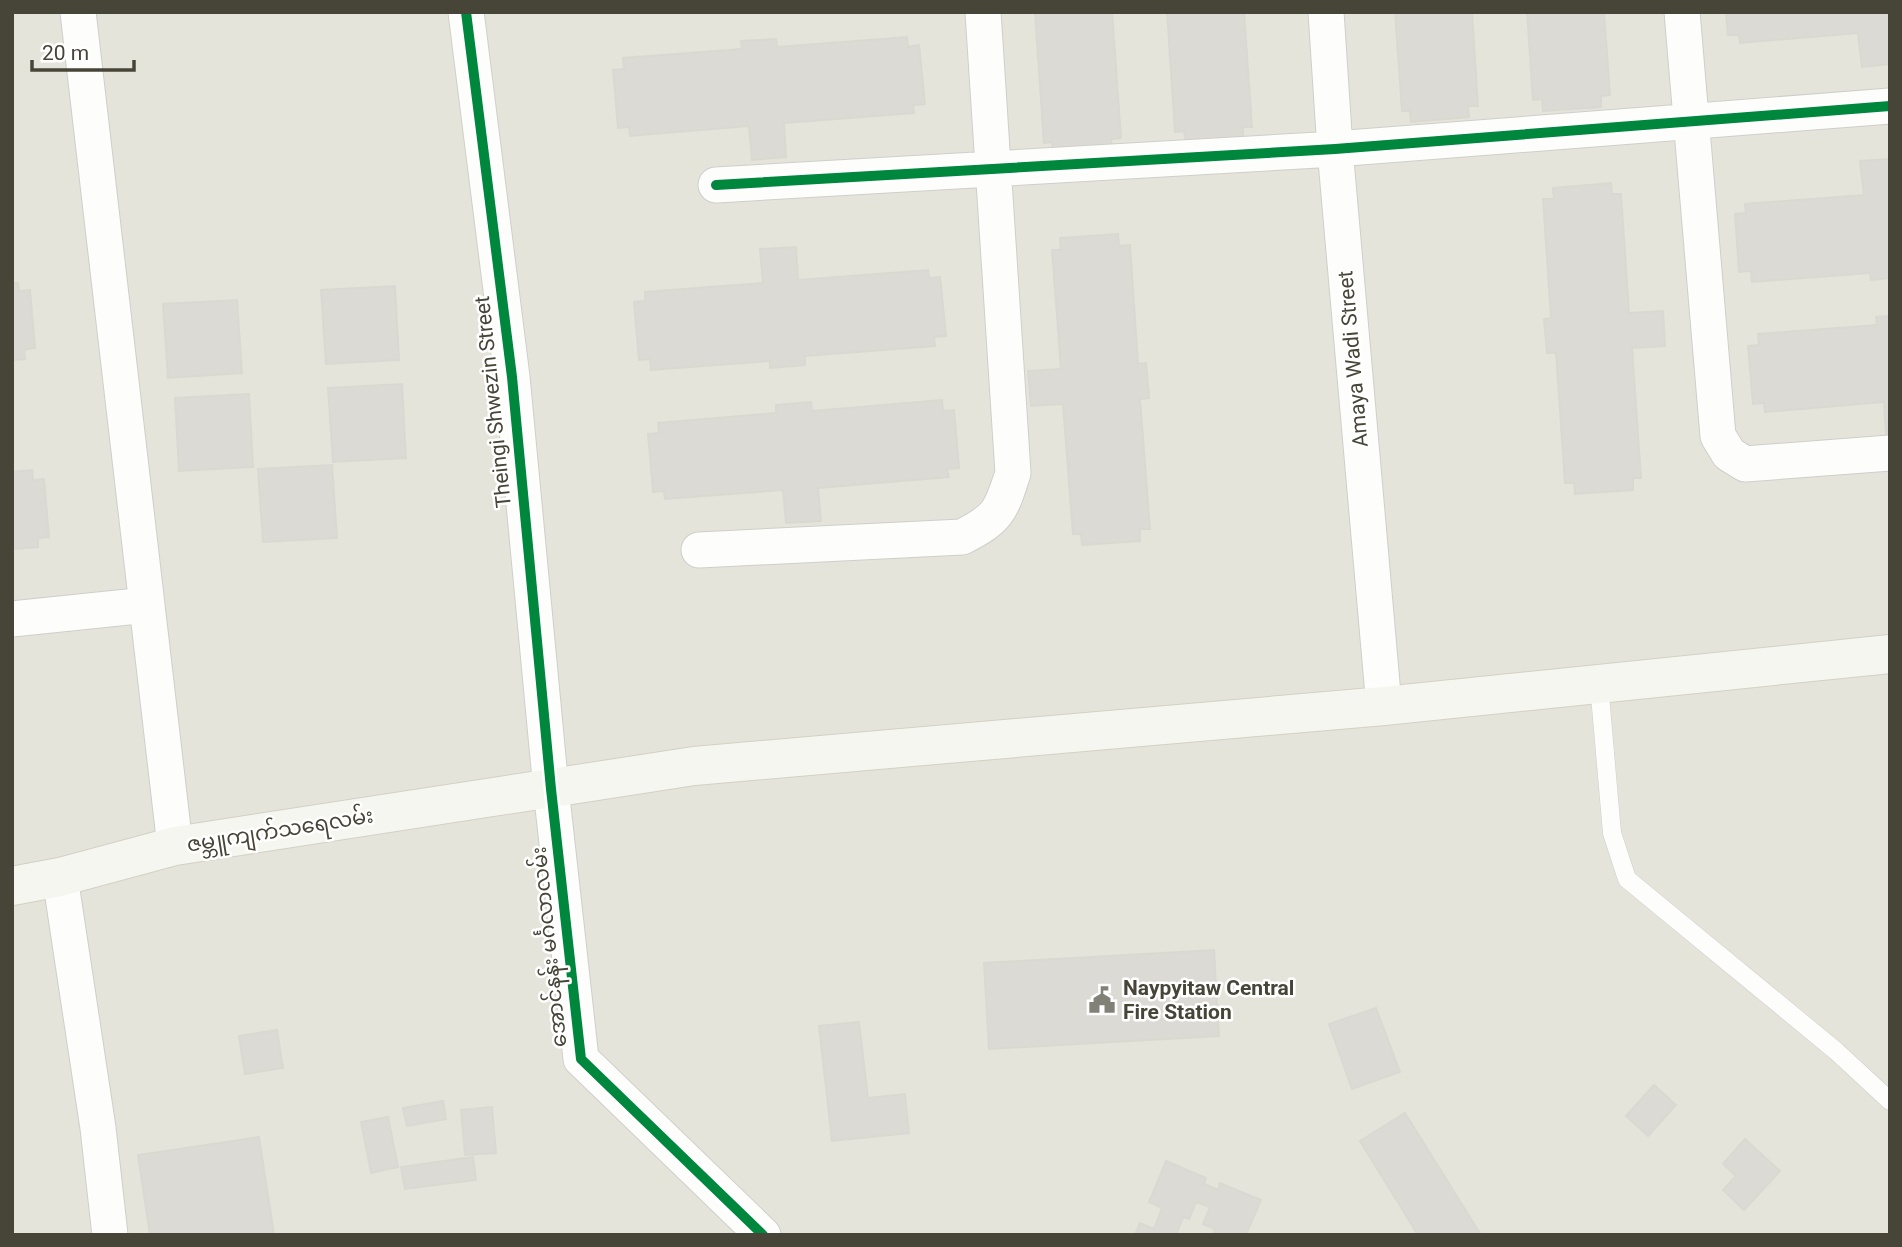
<svg xmlns="http://www.w3.org/2000/svg" width="1902" height="1247" font-family="Roboto,'Noto Sans Myanmar',sans-serif">
<style>
.residential{fill:#e5e4da}
.building{fill:#dbdad4;stroke:#d9d9d2;stroke-width:2}
.lines{fill:none;stroke-linecap:round;stroke-linejoin:round}
.service-casing{stroke:#cfcfca;stroke-width:19}
.minor-casing{stroke:#cfcfca;stroke-width:37}
.secondary-casing{stroke:#d1d1c5;stroke-width:40}
.service{stroke:#fdfdfc;stroke-width:18}
.minor{stroke:#fdfdfc;stroke-width:35}
.secondary{stroke:#f6f6f0;stroke-width:38}
.cycleway-casing{stroke:#fff;stroke-width:15}
.cycleway{stroke:#00873e;stroke-width:10}
.labels{text-anchor:middle;stroke-width:5;stroke-linejoin:round;paint-order:stroke}
.street-label{font-size:21px;fill:#474538;stroke:#fff}
.poi-label{font-size:21px;font-weight:bold;fill:#474538;stroke:#fff;text-anchor:start}
</style>
<rect width="100%" height="100%" fill="#f1f1ec"/>
<!-- residential -->
<path class="residential" d="M12,12h1878v1223h-1878z"/>
<!-- building -->
<path class="building" d="M1001,12h111l9,126 -10,1 1,11 -59,3 -1,-11 -8,1 -9,-130z
M1167,12h77l8,115h-9v12l-57,3 -2,-11 -9,1z
M1395,12h77l6,94h-10l1,11 -58,5 -1,-11h-8z
M1527,12h77l6,83 -9,1v11l-58,4 -1,-12 -9,1z
M1726,12h164v52l-28,3 -4,-34 -118,10 -1,-8h-11z
M907,37l1,10 11,-2 6,59 -12,1 1,8 -130,10 2,34 -34,3 -3,-34 -119,10 -1,-9 -11,1 -5,-58 11,-1 -1,-11 119,-9 -1,-8 35,-2 1,8z
M1890,159v119l-19,2 -1,-7 -118,9 -1,-11 -12,1 -4,-58 11,-1 -1,-9 119,-9 -4,-34z
M1611,183l1,11h9l8,119 34,-2 2,35 -33,2 9,130h-8v12l-58,4 -1,-11h-9l-9,-130h-9l-3,-34 7,-1 -8,-119h11l-1,-11z
M1118,234l1,12 11,-1 8,119 8,-1 3,35 -9,1 10,130h-10v12l-58,4 -1,-11h-8l-10,-130 -32,2 -3,-35 33,-2 -9,-119h9l-1,-12z
M796,247l2,33 130,-10 1,8 11,-1 6,59 -12,1 1,9 -130,10v9l-35,3v-7l-119,9 -1,-11 -11,1 -5,-58 11,-1v-9l118,-9 -3,-34z
M12,283h6l1,8 11,-1 5,58 -11,2 1,9 -13,1z
M395,286l4,74 -73,4 -5,-74z
M237,300l5,73 -74,5 -5,-74z
M1890,316v119h-4l-2,-33 -119,10 -1,-9 -11,1 -5,-58 11,-1 -1,-11 119,-9 -1,-8z
M402,384l4,74 -73,4 -5,-74z
M249,394l4,73 -74,4 -4,-73z
M942,400l1,11 11,-1 5,58 -12,1 2,8 -131,11 3,33 -35,2 -3,-33 -118,9 -1,-8 -11,1 -5,-58 11,-1 -1,-10 118,-10v-8l35,-3 1,9z
M332,465l5,73 -74,4 -5,-73z
M32,470l1,10 11,-1 5,58 -11,1v9l-26,2v-77z
M1214,950l5,86 -230,13 -5,-86z
M1376,1008l24,64 -48,17 -23,-65z
M859,1022l9,76 37,-4 4,39 -77,8 -13,-115z
M277,1030l6,38 -38,6 -6,-38z
M1654,1085l22,20 -28,31 -22,-20z
M443,1101l3,18 -39,7 -4,-18z
M492,1107l4,46 -31,2 -4,-45z
M1405,1113l76,122h-63l-58,-94z
M388,1117l10,50 -27,6 -10,-51z
M259,1137l15,98h-124l-12,-80z
M1745,1139l35,32 -36,39 -21,-20 13,-14 -13,-12z
M473,1157l3,23 -71,9 -4,-22z
M1166,1161l40,17 -2,6 14,6 2,-7 41,17 -15,35h-33l2,-6 -12,-5 7,-17 -14,-5 -7,17 -6,-2 -7,18h-41l5,-12 14,6 8,-21 -13,-6z"/>
<g class="lines">
<defs>
<path id="service" d="M1599,684l13,149 15,46 209,172 54,50"/>
<path id="minor" d="M78,12l97,834
M466,12l46,365 39,412 30,270 182,176
M1326,12l9,137 49,557
M1682,12l36,424 11,18 16,10 145,-11
M716,185l619,-36 555,-43
M699,550l263,-13c36,-18 39,-26 51,-64l-30,-461
M12,619l135,-14
M60,877l38,251 12,107"/>
<path id="secondary" d="M12,886l48,-9 115,-31 519,-80 690,-60 506,-52"/>
</defs>
<!-- service casing -->
<use href="#service" class="service-casing"/>
<!-- minor casing -->
<use href="#minor" class="minor-casing"/>
<!-- secondary casing -->
<use href="#secondary" class="secondary-casing"/>
<!-- service -->
<use href="#service" class="service"/>
<!-- minor -->
<use href="#minor" class="minor"/>
<!-- secondary -->
<use href="#secondary" class="secondary"/>
<defs>
<path id="cycleway" d="M466,12l46,365 39,412 30,270 182,176
M716,185l619,-36 555,-43"/>
</defs>
<!-- cycleway casing -->
<use href="#cycleway" class="cycleway-casing"/>
<!-- cycleway -->
<use href="#cycleway" class="cycleway"/>
</g>
<!-- icons -->
<defs>
<symbol id="civic-bare" viewBox="-9 -9 18 18"><path d="M-.6-6.5H3V-4.5H.6V-3L4-1V1h2V6H-6V1h2V-1L-.6-3ZM-1.2 2.5V6h2.4V2.5Z" fill="#828177" stroke="#fff" stroke-width="2.5" paint-order="stroke"/></symbol>
</defs>
<g fill-rule="evenodd">
<use href="#civic-bare" x="1083" y="981" width="38" height="38"/>
</g>
<g class="labels">
<!-- street labels -->
<g class="street-label">
<text transform="translate(1353 359) rotate(-95)" y="7">Amaya Wadi Street</text>
<text transform="translate(493 402) rotate(-96)" y="7">Theingi Shwezin Street</text>
<text transform="translate(280 830) rotate(-9)" y="7">ဇမ္ဘူကျက်သရေလမ်း</text>
<text transform="translate(549 947) rotate(-96)" y="7">အောင်နန်း မင်္ဂလာလမ်း</text>
</g>
<!-- poi labels -->
<g class="poi-label">
<text x="1123" y="995">Naypyitaw Central<tspan x="1123" dy="24">Fire Station</tspan></text>
</g>
</g>
<!-- border -->
<rect width="1902" height="1247" fill="none" stroke="#474538" stroke-width="28"/>
<!-- scale -->
<path d="M32 60v10h102v-10" fill="none" stroke="#474538" stroke-width="3.5"/>
<text x="42" y="60" font-size="21" fill="#474538" stroke="#ffffff" stroke-width="5" paint-order="stroke">20 m</text>
</svg>
